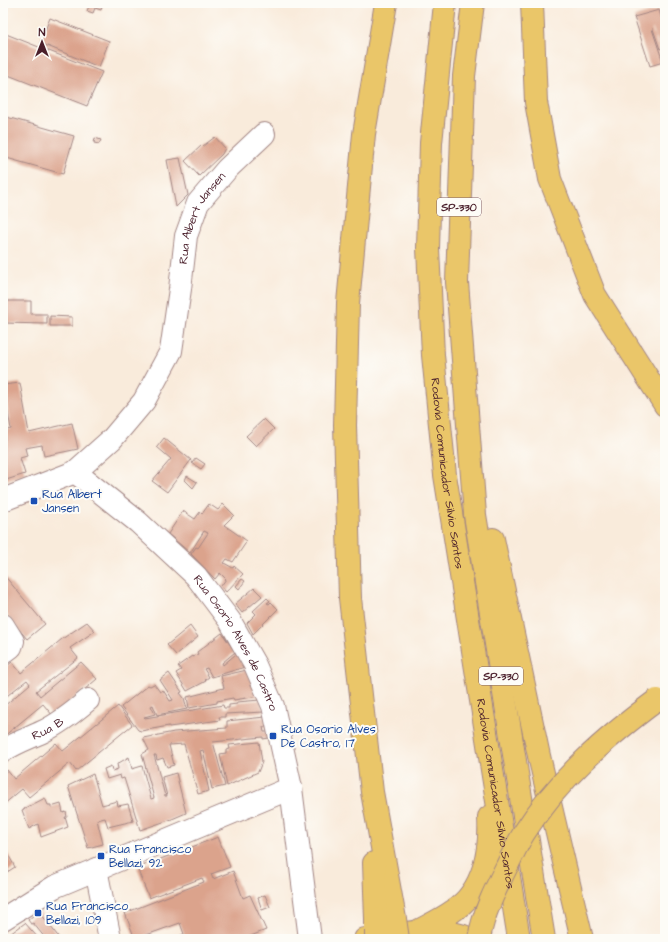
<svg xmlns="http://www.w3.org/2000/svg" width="668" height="942" font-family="'Architects Daughter',sans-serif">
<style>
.building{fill:#dba38c}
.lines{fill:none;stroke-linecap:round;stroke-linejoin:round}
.minor-casing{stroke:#a28583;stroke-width:24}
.highway-casing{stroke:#a28583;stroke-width:24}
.minor{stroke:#fff;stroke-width:22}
.highway{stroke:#eac669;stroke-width:22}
.highway-bridge-casing{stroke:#a28583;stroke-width:24;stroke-linecap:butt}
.highway-bridge{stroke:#eac669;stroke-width:22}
.transit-dot{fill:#1a4fb4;stroke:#fdfcf7;stroke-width:1.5}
.labels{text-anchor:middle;stroke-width:4;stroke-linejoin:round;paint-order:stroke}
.shield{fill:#fdfcf7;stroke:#806168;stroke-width:1}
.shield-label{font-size:11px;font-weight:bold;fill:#4a1f2b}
.street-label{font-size:12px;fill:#4a1f2b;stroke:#fdfcf7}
.transit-label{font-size:12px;fill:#164399;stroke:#fdfcf7;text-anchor:start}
</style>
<rect width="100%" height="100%" fill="#fdfcf7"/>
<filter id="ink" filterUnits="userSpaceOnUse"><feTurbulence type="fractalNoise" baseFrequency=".025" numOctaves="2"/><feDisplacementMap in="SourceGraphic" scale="8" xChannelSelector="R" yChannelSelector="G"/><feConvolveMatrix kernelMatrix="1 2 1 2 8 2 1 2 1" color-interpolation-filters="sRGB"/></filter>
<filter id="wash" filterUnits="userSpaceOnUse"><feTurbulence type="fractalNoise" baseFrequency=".012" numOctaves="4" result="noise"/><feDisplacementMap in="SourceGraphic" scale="16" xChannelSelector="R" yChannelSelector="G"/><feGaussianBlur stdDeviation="0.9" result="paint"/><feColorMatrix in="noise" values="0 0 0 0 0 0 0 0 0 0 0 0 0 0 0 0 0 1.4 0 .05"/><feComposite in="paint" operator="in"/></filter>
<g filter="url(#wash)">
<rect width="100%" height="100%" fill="#f9ebdb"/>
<g id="blocks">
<!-- building -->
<path class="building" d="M79,3h24l-2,7 -6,-2 -2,5 -6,-2 2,-5z
M659,10l6,20v17l-5,2 -7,-20h-1l11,33 -13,4 -16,-49z
M50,18l59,23 -10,26 -59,-24z
M6,34l96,38 -15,34 -84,-33v-31z
M3,116l71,20 -11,38 -60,-17z
M215,137l10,11 -3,6 -23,22 -14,-15 17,-16 1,1z
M95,138l6,2 -2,4 -5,-1z
M180,158l8,37 -12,12 -9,-47z
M3,301h28v13h16v10l-44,-1z
M50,316l22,1v9h-22z
M20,383l9,50 43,-10 6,26 -34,7 -2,-11 -17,3 2,8 -7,2 5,16 -22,7v-42h2l-2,-8 8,-2 -8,-44z
M264,419l10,10 -18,17 -10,-10z
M164,438l27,22 -24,32 -15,-11 19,-22 -14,-12z
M196,458l9,6 -4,5 -9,-6z
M187,476l10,6 -4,6 -8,-8z
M209,504l9,6 5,-6 11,11 -10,10 23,16 -14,21 -6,-3 -3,4 9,5 1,-2 9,8 -17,18 -5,-6 5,-7 -6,-6 -5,6 -24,-25 5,-7 2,1 10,-15 -4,-2 -14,22 -22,-19 15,-23 12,8 5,-7 2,2z
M3,574l42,50 -18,15 -24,-29z
M242,579l3,2 -6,8 -3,-3z
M254,588l8,8 -20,17 -7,-9z
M267,598l3,3 -3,2 2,1 2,-2 7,7 -25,25 -6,-11 9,-9 -3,-3z
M87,622l8,9 -25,17 8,10 -42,33 4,5 41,-34 16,17 -44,37 -10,-12 -40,33v-30l27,-23 -3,-4 -24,19v-30l9,-7 9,11 41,-34z
M190,626l8,11 -22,18 -9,-10z
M222,633l13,19 -13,11 1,2 13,-11 9,13 -33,10 -5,-9 -3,1 5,8 -4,3 1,1 -19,10 -11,-18 5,-3 -3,-4 14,-10 1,1 5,-3 -1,-2z
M247,670l12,26 -25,4 -1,-2 -16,3v2l-28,5 -2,-11 37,-9 -3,-12z
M169,673l13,19 -2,1 4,5 3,11 -30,6 -4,-10 -2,1 4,8 -11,3 1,1 78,-13 1,3h5v-3l8,-1v-2l23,-2 4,12 -39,2v3h-6l1,3 -51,7v-1l-28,5 -3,-1 -17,-23 27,-22 2,1 4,-2 6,8 3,-2 7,11 3,-1 -13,-20z
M118,706l14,19 -56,46 -6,-8 -41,34 -7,-8 -19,16v-31l4,-4 7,9 42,-36 7,8z
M265,717l2,10h-4l1,5h4l1,6 -6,1v-2l-50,5 12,44 -13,3 -9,-39 -3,1 9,40 -11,3 -14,-50 -15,1 5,20 -7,2 -4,-9 -6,2 -1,-5h-2l11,41h2l-5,-19 14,-4 10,40 -14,6 -32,11 -16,-52 -3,1 -1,-4 -13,4 -3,-10 7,-3 1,5 6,-2 -1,-5 12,-7 3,12 10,-3 9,33 3,-1 -12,-44 7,-4 -6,-12 31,-6 53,-4v-7z
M259,742l3,20 -4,10 -31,14 -7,-32 6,-1v-3l4,-1 -1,-4z
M93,774l9,31 15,-4 1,5 10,-2 5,17 -25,6 -3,-9 -8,2 6,24 -15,4 -20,-62z
M45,798l3,7h3v2l10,-3 2,9 3,-1 1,5h-2l3,10 -27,10 -3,-13 -9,5 -7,-19z
M218,837l12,30 -19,7 2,5 20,-8 10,27 7,-3 16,35 -23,9h-73l14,-5 -4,-11 -45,16 -10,-26 79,-31 -2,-4 -53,20 -12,-30z
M3,845l12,22 -11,7 -1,-1z
M265,895l5,12 -8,3 -4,-12z
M39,911l21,28h-14l-13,-16 -2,1 -3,-4z
M25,923l14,16h-25l-4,-5z"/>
</g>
</g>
<g filter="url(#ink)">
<use href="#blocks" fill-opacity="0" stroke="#a28583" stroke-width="1"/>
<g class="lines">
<defs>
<g id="minor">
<path id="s1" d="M75,472l63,50 58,54 34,45 25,44 18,41 18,82 19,151"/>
<path id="s2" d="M3,500l72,-28 37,-33 32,-38 27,-50 9,-62 6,-53 12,-33 29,-34 37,-35"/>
<path d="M3,625l10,16 -2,6 -8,6"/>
<path id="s3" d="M3,751c12,-8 26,-13 39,-19 17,-8 32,-20 46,-32"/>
<path d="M96,869l14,70"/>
<path d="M3,919l51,-32 237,-99"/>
</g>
<g id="highway">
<path d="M386,3l-22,131 -16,169 -3,122 5,173 22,194 23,127"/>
<path id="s4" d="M445,3l-14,140 -3,105 5,107 12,120 74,464"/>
<path d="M473,3l-9,73 -7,206 10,130 8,103 69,424"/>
<path d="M532,3l4,99 14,77 45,116 70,110"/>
<path d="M493,539l46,217 43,183"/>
<path d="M374,863l2,56"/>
<path d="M418,931c11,-6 24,-12 35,-20 31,-20 38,-61 36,-94"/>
<path d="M365,939c34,-5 74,-15 106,0"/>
</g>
</defs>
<!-- minor casing -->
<use href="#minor" class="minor-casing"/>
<!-- highway casing -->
<use href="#highway" class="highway-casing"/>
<!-- minor -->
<use href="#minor" class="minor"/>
<!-- highway -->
<use href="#highway" class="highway"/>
<defs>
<path id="highway-bridge" d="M376,919v20
M395,919l3,20
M479,939c4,-25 16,-49 27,-71 6,-12 11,-24 18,-35 34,-54 83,-96 133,-133"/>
</defs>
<!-- highway-bridge casing -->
<use href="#highway-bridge" class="highway-bridge-casing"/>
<!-- highway-bridge -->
<use href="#highway-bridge" class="highway-bridge"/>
</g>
</g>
<!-- markers -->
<g class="transit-dot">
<rect x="30" y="497" width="8" height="8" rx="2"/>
<rect x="269" y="732" width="8" height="8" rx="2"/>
<rect x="97" y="852" width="8" height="8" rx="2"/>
<rect x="34" y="909" width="8" height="8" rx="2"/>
</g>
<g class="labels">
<!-- shield labels -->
<g class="shield">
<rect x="437" y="198" width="44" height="18" rx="3"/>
<rect x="479" y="667" width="44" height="18" rx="3"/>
</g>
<g class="shield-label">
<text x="459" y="211">SP-330</text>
<text x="501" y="680">SP-330</text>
</g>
<!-- street labels -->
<g class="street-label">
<text dy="4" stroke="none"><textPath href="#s2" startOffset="372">Rua Albert Jansen</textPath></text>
<text dy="4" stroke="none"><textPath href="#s4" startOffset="472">Rodovia Comunicador Silvio Santos</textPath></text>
<text dy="4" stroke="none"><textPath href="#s1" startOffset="238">Rua Osorio Alves de Castro</textPath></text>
<text dy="4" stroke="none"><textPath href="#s3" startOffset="50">Rua B</textPath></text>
<text dy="4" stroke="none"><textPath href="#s4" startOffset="796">Rodovia Comunicador Silvio Santos</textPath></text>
</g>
<!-- transit labels -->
<g class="transit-label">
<text x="42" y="498">Rua Albert<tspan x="42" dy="14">Jansen</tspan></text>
<text x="281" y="733">Rua Osorio Alves<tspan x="281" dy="14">De Castro, 17</tspan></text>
<text x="109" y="853">Rua Francisco<tspan x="109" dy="14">Bellazi, 92</tspan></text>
<text x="46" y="910">Rua Francisco<tspan x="46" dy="14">Bellazi, 109</tspan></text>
</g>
</g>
<!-- margin -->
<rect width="668" height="942" fill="none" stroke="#fdfcf7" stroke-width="16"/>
<!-- north arrow -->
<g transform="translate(42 42)" stroke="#fdfcf7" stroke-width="3" paint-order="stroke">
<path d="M0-3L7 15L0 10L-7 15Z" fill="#4a1f2b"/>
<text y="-6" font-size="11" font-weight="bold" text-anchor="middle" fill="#4a1f2b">N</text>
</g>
</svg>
